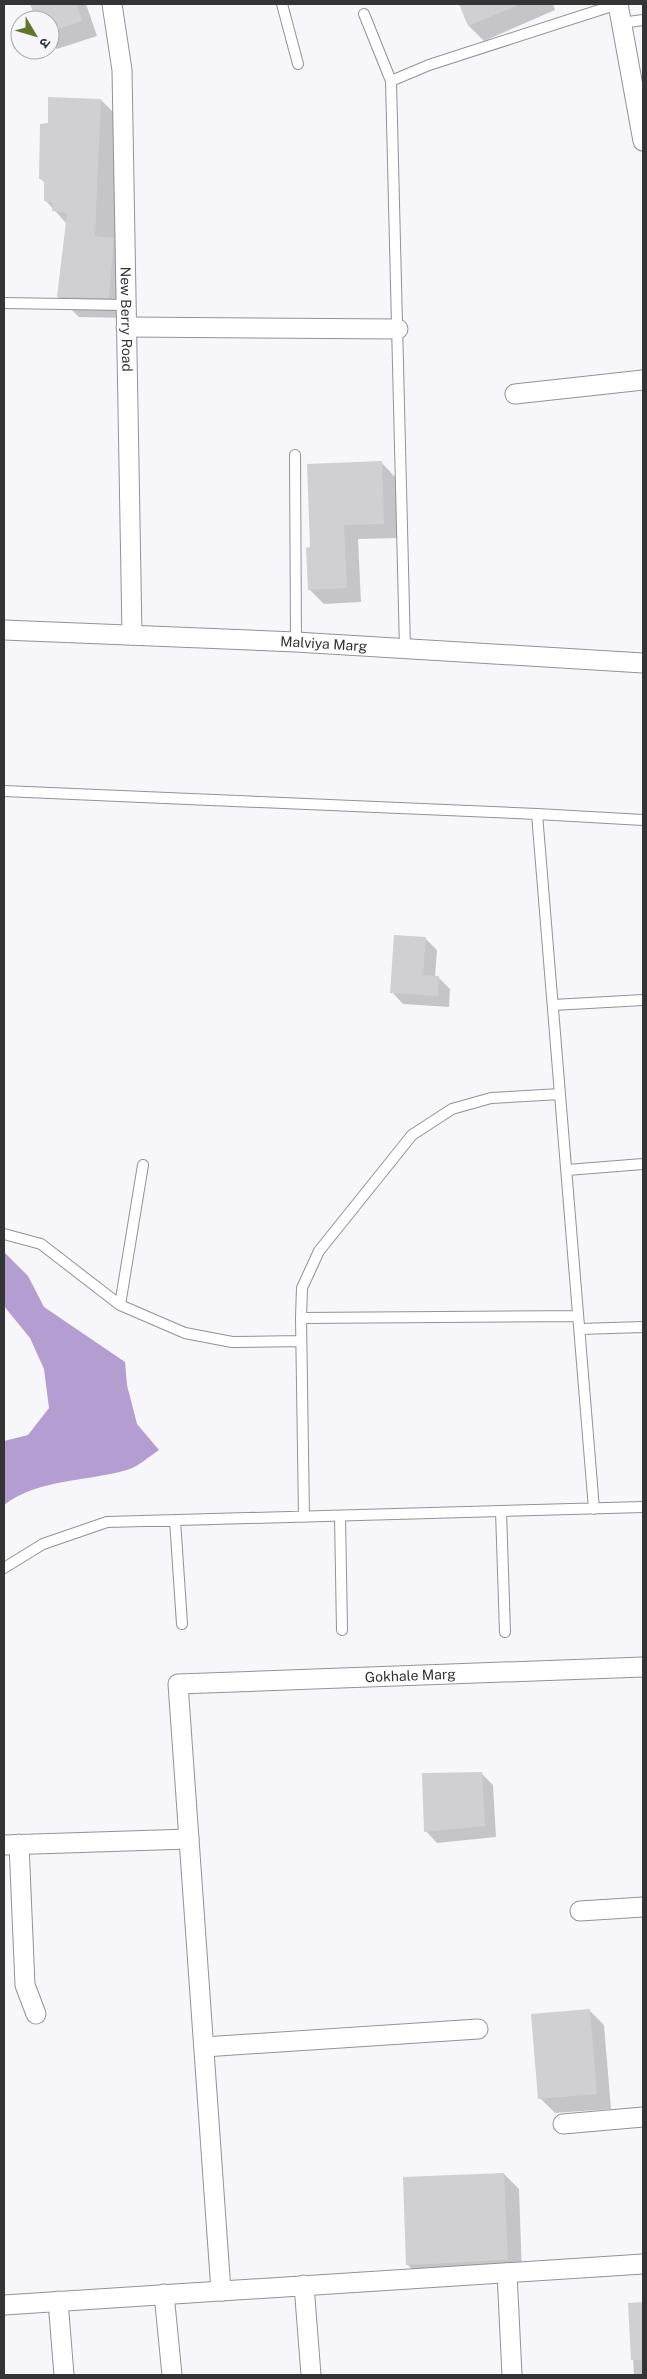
<svg xmlns="http://www.w3.org/2000/svg" width="647" height="2379" font-family="'Public Sans','Noto Sans Devanagari',sans-serif">
<style>
.water{fill:#b49dd0}
.shadow{fill:#0003}
.building{fill:#d0cfd2}
.lines{fill:none;stroke-linecap:round;stroke-linejoin:round}
.lane-casing{stroke:#939296;stroke-width:12}
.street-casing{stroke:#939296;stroke-width:21}
.lane{stroke:#fff;stroke-width:10}
.street{stroke:#fff;stroke-width:19}
.labels{text-anchor:middle;stroke-width:5;stroke-linejoin:round;paint-order:stroke}
.street-label{font-size:14px;fill:#343335;stroke:#f7f6fa}
</style>
<rect width="100%" height="100%" fill="#f7f6fa"/>
<!-- water -->
<path class="water" d="M4,1252l24,24 16,31 81,55 2,23 10,39 22,26c-9,6 -19,15 -29,19 -41,13 -91,9 -126,36v-64l24,-6 21,-27 -5,-39 -14,-31 -26,-32z"/>
<!-- shadow -->
<path class="shadow" d="M32,4h54l11,32 -40,13 -7,-6v-23h-13z
M460,4h93l2,6 -71,31 -15,-15z
M101,100l21,21 7,197 -50,-1 -21,-20 9,-73 -21,-23v-17l-6,-6 9,-54z
M381,462l14,15 3,61 -40,1 3,63 -37,2 -14,-14 1,-41z
M425,938l12,12 -2,27h3l12,12 -1,18 -46,-3 -11,-12z
M481,1773l12,12 3,52 -59,6 -11,-12z
M589,2010l15,15 7,84 -56,4 -15,-15z
M504,2174l15,15 3,86 -100,5 -15,-16z
M643,2303v72h-9l-4,-71z"/>
<!-- building -->
<path class="building" d="M30,4h47l5,17 -32,11v-12h-14z
M459,4h62l-53,22z
M48,97l53,2 -6,137 19,2 -5,60 -52,-1 10,-84 -15,-2 1,-8 -9,-2v-21l-5,-1 1,-55 8,-1z
M382,461l2,63 -40,1 3,63 -39,2 -2,-42 4,-1 -3,-83z
M394,935l32,2 -3,38 16,1 -1,20 -48,-3z
M482,1772l3,54 -61,6 -2,-59z
M590,2009l7,85 -59,5 -7,-85z
M504,2173l4,87 -102,5 -3,-88z
M643,2302v58h-12l-3,-57z"/>
<g class="lines">
<defs>
<path id="lane" d="M282,4l16,60
M364,14l27,67 14,568
M621,23l22,-3
M391,81l38,-16 189,-61
M4,303l122,2
M295,455l1,187
M4,791l533,23 106,6
M537,814l57,695
M553,1005l90,-5
M567,1170l76,-6
M4,1234l37,10 79,61 65,28 47,9 68,-1
M120,1305l23,-140
M301,1318l277,-2
M580,1329l63,-2
M501,1511l4,121
M340,1516l2,114
M304,1517l-3,-199 1,-30 17,-37 93,-116 40,-26 39,-11 69,-4
M175,1520l7,104
M4,1568l39,-24 64,-22 536,-15"/>
<g id="street">
<path id="s1" d="M112,4l10,66 10,565"/>
<path d="M618,4l25,137"/>
<path d="M126,327l272,2"/>
<path d="M515,394l128,-14"/>
<path id="s2" d="M4,630l292,12 347,21"/>
<path d="M19,1844l6,141 11,29"/>
<path d="M4,1845l185,-6"/>
<path d="M580,1911l63,-4"/>
<path d="M204,2047l274,-18"/>
<path d="M563,2124l80,-7"/>
<path d="M507,2273l5,102"/>
<path d="M304,2285l7,90"/>
<path id="s3" d="M221,2291l-43,-607 465,-17"/>
<path d="M164,2294l8,81"/>
<path d="M58,2301l6,74"/>
<path d="M4,2305l639,-41"/>
</g>
</defs>
<!-- lane casing -->
<use href="#lane" class="lane-casing"/>
<!-- street casing -->
<use href="#street" class="street-casing"/>
<!-- lane -->
<use href="#lane" class="lane"/>
<!-- street -->
<use href="#street" class="street"/>
</g>
<g class="labels">
<!-- street labels -->
<g class="street-label">
<text dy="5" stroke="none"><textPath href="#s1" startOffset="316">New Berry Road</textPath></text>
<text dy="5" stroke="none"><textPath href="#s2" startOffset="320">Malviya Marg</textPath></text>
<text dy="5" stroke="none"><textPath href="#s3" startOffset="841">Gokhale Marg</textPath></text>
</g>
</g>
<!-- border -->
<rect width="647" height="2379" fill="none" stroke="#343335" stroke-width="10"/>
<!-- north arrow -->
<g transform="translate(35 35) rotate(128)"><circle r="24" fill="#f7f6fa" stroke="#a9a8ab"/>
<path d="M0-4L9 19L0 12L-9 19Z" fill="#5f772a"/>
<text y="-8" font-size="14" font-weight="bold" text-anchor="middle" fill="#343335">उ</text>
</g>
</svg>
